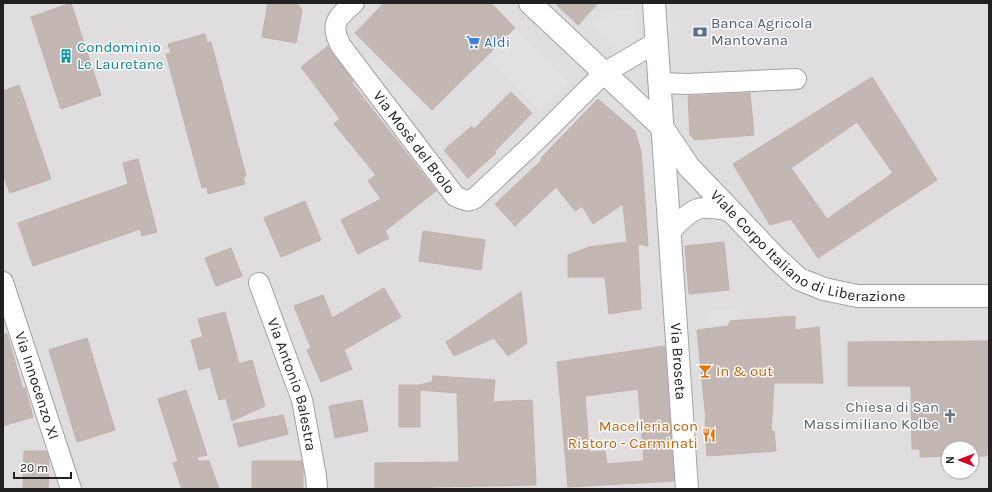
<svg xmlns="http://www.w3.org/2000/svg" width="992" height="492" font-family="Karla,sans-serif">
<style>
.residential{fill:#dfddde;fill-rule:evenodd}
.parking{fill:#e1e1e1}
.building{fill:#c2b7b3;stroke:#c3b0a9;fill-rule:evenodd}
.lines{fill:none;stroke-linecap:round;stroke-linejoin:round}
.minor-casing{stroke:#a2a2a2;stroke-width:22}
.tertiary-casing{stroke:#a2a2a2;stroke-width:24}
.minor{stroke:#fff;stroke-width:20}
.tertiary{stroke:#fff;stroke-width:22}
.labels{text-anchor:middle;stroke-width:3;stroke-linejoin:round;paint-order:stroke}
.service-label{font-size:15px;fill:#4e5e75;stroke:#fff;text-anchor:start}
.shop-label{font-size:15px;fill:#366cbe;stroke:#fff;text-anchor:start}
.culture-label{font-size:15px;fill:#0d838f;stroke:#fff;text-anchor:start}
.street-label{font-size:15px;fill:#212121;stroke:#fff}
.food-label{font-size:15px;fill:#c56008;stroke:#fff;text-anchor:start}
.worship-label{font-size:15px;fill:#5b616d;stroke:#fff;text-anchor:end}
</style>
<rect width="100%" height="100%" fill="#f1ece7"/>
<!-- residential -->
<path class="residential" d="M3,3h986v486h-986zM948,448h24v24h-24z"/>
<!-- parking -->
<path class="parking" d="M664,3h6l3,29 -4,6z
M634,10l3,38 -16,8 -28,-29 14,-15z
M515,28l54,55 -28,28 -55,-55z
M371,56l19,18 -9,9 -16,-21z
M394,78l27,24 -15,16 -21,-29z
M738,309l1,13 -30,3 -2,-13z"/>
<!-- building -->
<path class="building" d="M71,3l30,92 -40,14 -30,-92z
M268,3h29l5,7 -6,33 -34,-6z
M384,3h107l24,25 -83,82 -77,-77z
M555,3h43l-20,22z
M205,34l2,9 4,-1 35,134 -3,1 2,7 -37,10 -1,-7 -5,1 -36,-134 5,-1 -3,-9z
M328,46l4,7 21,28 -1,2 84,108 -51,40 4,7 -31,16 -17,-34 40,-21 -13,-18 8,-6 -42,-51 6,-5 -39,-52z
M872,77l65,103 -119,78 -27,-39 -21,6 -37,-61zM857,122l36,51 -66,46 -36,-51z
M19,85l32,94 -41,14 -7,-19v-83z
M511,92l21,21 -38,39 2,1 -28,25 -24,-28 28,-24 2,3z
M750,93l4,42 -59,5 -5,-5 -2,-39z
M598,99l37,32 6,20 7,95 -10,-2 3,65 -32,5 -4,-37h-37v-22l21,-8 38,-5 -4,-38 -30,20 -11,-18 -7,5 -19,-24 -41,39 -20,-22 47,-44 -1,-2z
M138,159l19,73 -15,4 -2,-7 -107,37 -15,-43 110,-39 -5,-21z
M305,201l16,39 -40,17 -17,-39z
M423,231l62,9 -4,30 -62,-9z
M724,242l5,48 -40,4 -4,-48z
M231,248l11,28 -26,10 -11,-28z
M384,288l17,29 -57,33 8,19 -31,13 -14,-32 4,-2 -17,-42 29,-11 9,23z
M521,292l6,51 -19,13 -14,-18 -40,18 -8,-14z
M225,312l14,52 13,-4 13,46 -33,15 -6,-23 -7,2 -9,-33 -11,3 -8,-30 12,-3 -5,-18z
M795,316v14l24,-3 4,56h-49l-3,48h3l2,20 -69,5 -2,-36h1l-9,-90 31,-4 2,-5z
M3,334h4l16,55 2,-1 8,29 -30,9z
M87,338l28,92 -38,12 -28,-92z
M989,341v107h-2v8h-15v-8h-24v8l-28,1v-8h-8l-1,-63h-63v-44z
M665,346l9,135 -106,6 -11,-125zM638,389l6,72 -37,3 -2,-13 -16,1 -4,-56z
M433,376l62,4 -2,22 39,-2 4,85 -104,2v2h-57v-26l84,-1 -2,-69 -37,-3v37h-21v-42h20l13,-3z
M186,390l21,65 -10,2 1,4h11l10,28h-37l-9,-26 5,-2 -20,-62z
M362,400l6,31 -33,7 -6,-32z
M283,415l5,19 -49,13 -6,-23z
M24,451h22l3,7 -1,31h-25z
M252,461h50l1,8v20h-51z"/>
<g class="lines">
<defs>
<g id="minor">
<path id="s1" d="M354,3c-17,15 -25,20 -13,43l114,150c7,3 13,7 20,2l63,-59 66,-66 53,-31"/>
<path d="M660,83l27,1 109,-5"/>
<path d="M669,233c7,-8 18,-20 29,-24 7,-3 26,0 34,3"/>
<path id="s2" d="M3,282l68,207"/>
<path id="s3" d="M259,283l43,117 14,76 1,13"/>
</g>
<g id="tertiary">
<path id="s4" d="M530,3l132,124 27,40 87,91 23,21 25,10 33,7h132"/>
<path id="s5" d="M654,3l33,486"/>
</g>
</defs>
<!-- minor casing -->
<use href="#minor" class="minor-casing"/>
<!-- tertiary casing -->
<use href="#tertiary" class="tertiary-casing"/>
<!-- minor -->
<use href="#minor" class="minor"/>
<!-- tertiary -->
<use href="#tertiary" class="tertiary"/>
</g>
<!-- icons -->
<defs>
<symbol id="bank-bare" viewBox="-9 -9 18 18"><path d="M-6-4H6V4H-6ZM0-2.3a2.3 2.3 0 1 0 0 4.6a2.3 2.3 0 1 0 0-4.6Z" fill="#5c6f8a" stroke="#fff" stroke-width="2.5" paint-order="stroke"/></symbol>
<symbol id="supermarket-bare" viewBox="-9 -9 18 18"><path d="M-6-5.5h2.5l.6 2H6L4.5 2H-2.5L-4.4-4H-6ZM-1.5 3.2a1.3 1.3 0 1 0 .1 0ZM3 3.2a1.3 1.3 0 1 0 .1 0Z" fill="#3f7fe0" stroke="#fff" stroke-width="2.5" paint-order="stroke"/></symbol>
<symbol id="building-bare" viewBox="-9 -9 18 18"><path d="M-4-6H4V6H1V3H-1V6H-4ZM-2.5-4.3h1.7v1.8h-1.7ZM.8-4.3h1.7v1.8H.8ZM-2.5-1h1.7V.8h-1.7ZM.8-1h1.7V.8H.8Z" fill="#0f9aa8" stroke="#fff" stroke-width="2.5" paint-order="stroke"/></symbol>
<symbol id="bar-bare" viewBox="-9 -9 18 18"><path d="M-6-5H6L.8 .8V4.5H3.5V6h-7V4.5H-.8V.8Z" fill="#e8710a" stroke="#fff" stroke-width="2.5" paint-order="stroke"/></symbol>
<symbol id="church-bare" viewBox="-9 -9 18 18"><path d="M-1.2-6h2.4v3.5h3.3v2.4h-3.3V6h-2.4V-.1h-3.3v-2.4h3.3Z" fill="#6b7280" stroke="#fff" stroke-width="2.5" paint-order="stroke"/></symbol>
<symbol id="restaurant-bare" viewBox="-9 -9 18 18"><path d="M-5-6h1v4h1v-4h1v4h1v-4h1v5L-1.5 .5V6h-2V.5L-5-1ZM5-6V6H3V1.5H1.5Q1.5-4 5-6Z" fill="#e8710a" stroke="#fff" stroke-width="2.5" paint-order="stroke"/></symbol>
</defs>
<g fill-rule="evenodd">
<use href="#bank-bare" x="690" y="22" width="20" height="20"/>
<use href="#supermarket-bare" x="463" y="32" width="20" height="20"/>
<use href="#building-bare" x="56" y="46" width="20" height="20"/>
<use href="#bar-bare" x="695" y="361" width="20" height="20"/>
<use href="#church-bare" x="940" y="406" width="20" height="20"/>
<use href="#restaurant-bare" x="699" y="425" width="20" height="20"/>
</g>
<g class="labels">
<!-- service labels -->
<g class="service-label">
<text x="711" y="28">Banca Agricola<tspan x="711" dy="17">Mantovana</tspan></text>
</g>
<!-- shop labels -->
<g class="shop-label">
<text x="484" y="47">Aldi</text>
</g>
<!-- culture labels -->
<g class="culture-label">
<text x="77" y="52">Condominio<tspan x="77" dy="17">Le Lauretane</tspan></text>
</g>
<!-- street labels -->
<g class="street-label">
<text dy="5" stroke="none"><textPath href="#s1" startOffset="172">Via Mosè del Brolo</textPath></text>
<text dy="5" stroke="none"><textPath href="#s4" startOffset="380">Viale Corpo Italiano di Liberazione</textPath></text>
<text dy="5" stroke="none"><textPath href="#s5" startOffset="359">Via Broseta</textPath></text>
<text dy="5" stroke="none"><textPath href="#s2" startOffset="109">Via Innocenzo XI</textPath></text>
<text dy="5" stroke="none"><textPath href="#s3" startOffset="107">Via Antonio Balestra</textPath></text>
</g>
<!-- food labels -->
<g class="food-label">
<text x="716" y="376">In &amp; out</text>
<text x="698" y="431" text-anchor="end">Macelleria con<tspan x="698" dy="17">Ristoro - Carminati</tspan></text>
</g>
<!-- worship labels -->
<g class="worship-label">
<text x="939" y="412">Chiesa di San<tspan x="939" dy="17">Massimiliano Kolbe</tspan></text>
</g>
</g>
<!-- border -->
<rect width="992" height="492" fill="none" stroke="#212121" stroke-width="8"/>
<!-- north arrow -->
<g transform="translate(960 460) rotate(270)"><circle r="19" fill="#ffffff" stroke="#a6a6a6"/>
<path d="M0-3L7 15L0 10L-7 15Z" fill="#d10024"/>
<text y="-6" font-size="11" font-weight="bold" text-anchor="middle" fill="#212121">N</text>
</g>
<!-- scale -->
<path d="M14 472v6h57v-6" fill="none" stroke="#212121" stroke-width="2"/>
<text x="20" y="472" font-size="12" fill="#212121" stroke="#ffffff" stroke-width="3" paint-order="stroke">20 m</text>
</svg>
